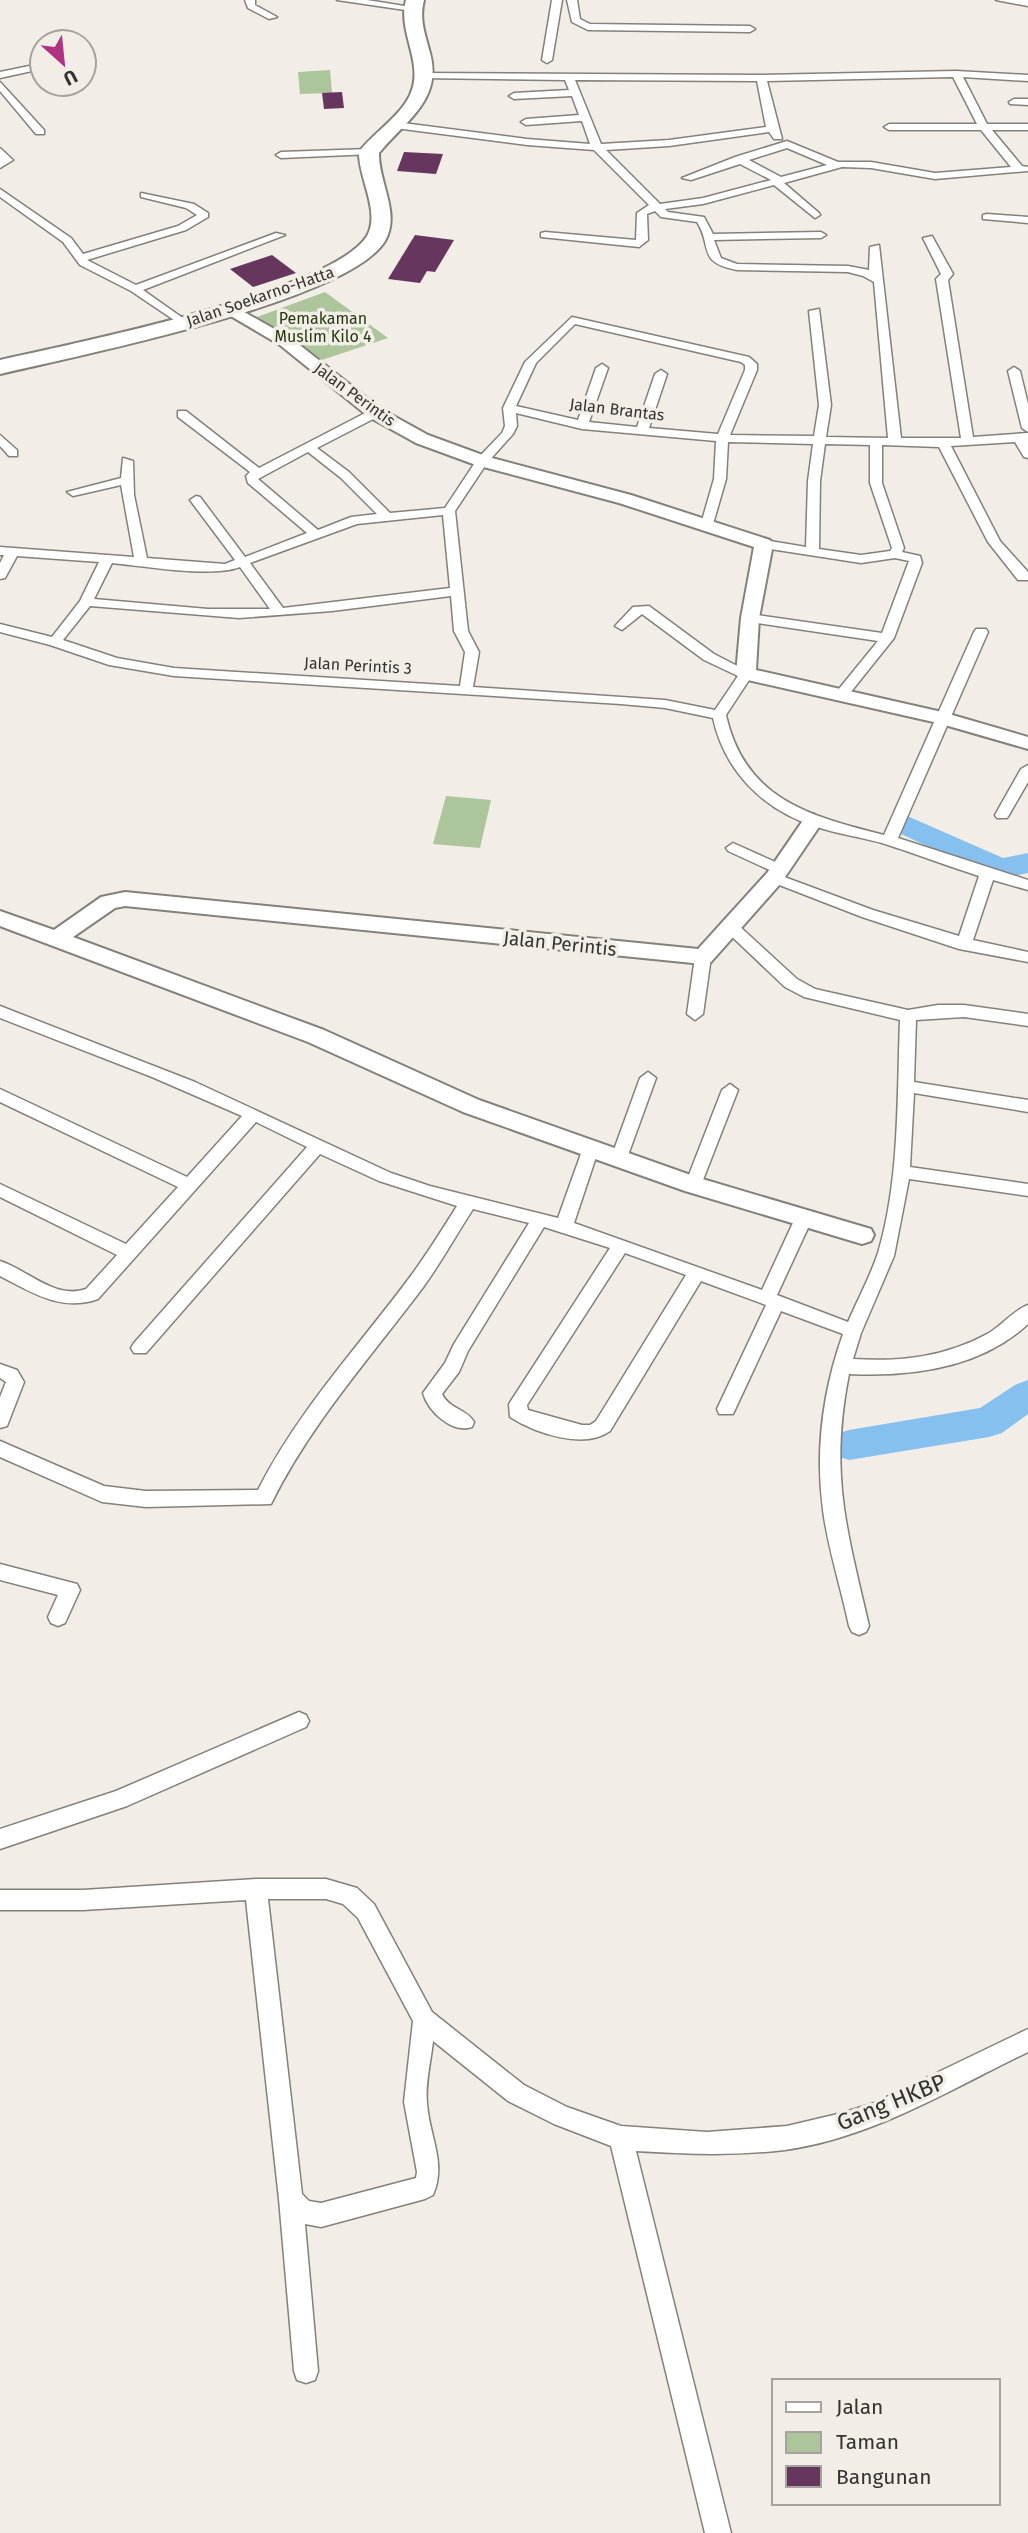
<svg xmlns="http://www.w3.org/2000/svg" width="1028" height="2533" font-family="'Fira Sans',sans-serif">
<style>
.green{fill:#acc59a}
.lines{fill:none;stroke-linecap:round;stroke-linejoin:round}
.river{fill:#85c0ee;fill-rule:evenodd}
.building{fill:#66365f}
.street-casing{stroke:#84807a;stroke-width:3}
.secondary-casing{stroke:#84807a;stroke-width:4}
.highway-casing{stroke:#84807a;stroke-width:4}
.street{fill:#fff;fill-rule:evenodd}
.secondary{fill:#fff;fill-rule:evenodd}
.highway{fill:#fff;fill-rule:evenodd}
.labels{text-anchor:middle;stroke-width:7;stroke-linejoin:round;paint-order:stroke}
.far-street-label{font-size:16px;fill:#343330;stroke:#f2eee7}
.far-park-label{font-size:16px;fill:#23390e;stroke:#f2eee7}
.street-label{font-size:19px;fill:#343330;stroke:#f2eee7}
.near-street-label{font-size:23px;fill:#343330;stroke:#f2eee7}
</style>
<rect width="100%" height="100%" fill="#f2eee7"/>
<!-- green -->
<path class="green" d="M330,70l2,23 -32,1 -2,-22z
M325,292l63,46 -69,23 -62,-44z
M446,796l45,4 -11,48 -47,-4z"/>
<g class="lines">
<!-- river -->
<path class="river" d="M905,815l98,43 25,-5v20l-25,5 -22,-6 -86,-41 -5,-7 5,-7z
M1028,1380v34l-26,19 -13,4 -140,23 -13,-4 -6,-11 6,-11 13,-4 131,-22 35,-23z"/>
</g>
<!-- building -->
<path class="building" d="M342,92l2,16 -20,1 -2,-16z
M404,152l39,2 -7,20 -39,-3z
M415,235l39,5 -19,32 -8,-1 -7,12 -32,-4z
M272,255l24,18 -43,14 -23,-18z"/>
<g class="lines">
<defs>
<path id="street" d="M245,0h10v5l22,12 -8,2 -21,-11z
M337,0h30l50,8 -5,3z
M552,0h10l-10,60 -5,3 -5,-3z
M567,0h10l3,19 10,5 160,2 5,3 -5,3 -162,-2 -16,-8z
M996,0h32v6z
M29,66l5,3 -2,2 -32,7v-6z
M956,71l72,4v6l-65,-4 24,47h41v6h-36l30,36 6,1v4l-93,8 -64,-11 -29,-1 -58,16 35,30 1,2 -5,3 -41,-33 -71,19 -38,5 3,3 36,5 9,17 108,-2 5,3 -5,3 -107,2 7,18 16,6 111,2 21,4 1,-23 9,-2 22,193h60l-25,-159 5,-5 -18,-36 9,-2 21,38 -5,6 25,157 55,-4v25l-4,-1 -9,-15 -64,4 49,95 28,31v8h-10l-30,-38 -49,-95 -57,-2v38l22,65 -2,4 18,4 2,7 -28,75 -48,60 -5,1 -7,-4 44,-54 -128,-19 -7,-4 7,-4 132,19 27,-72 -14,-3 -34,5 -97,-15 -6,-4 6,-4 42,7 2,-66 5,-37 -85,-2 -2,37 -13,45 -6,4 -6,-4 13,-45 2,-38 -134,-12 -66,-16 1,13 -4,8 -26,29 -32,48 13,120 11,21 -6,35 192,13 50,10 23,-34 -34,-16 -62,-46 -20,16 -7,-4 18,-19 16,-1 65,48 39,20 -27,41c19,85 84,101 158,120l90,-203 2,-3h10l2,3 -90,206 130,42v10l-35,-10 -20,60 55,12v10l-69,-13 -97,-32 -93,-36 -2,-3 2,-3h10l94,35 86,26 20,-60c-32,-10 -65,-23 -97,-33 -22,-6 -45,-9 -68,-17 -51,-16 -90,-56 -101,-108l-48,-10 -44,-4 -447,-28 -65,-11 -59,-20 -50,-13v-8l52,13 28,-36 19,-39 -82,-6 -12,22 -5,1v-16l4,-8h-4v-8l134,10 -13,-72 -48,11 -6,-4 54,-14 2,-20 10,3 1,34 13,63 78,6 10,-4 -45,-60 6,-4 4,1 45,60 62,-24 -59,-50 -2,-7 4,-4 -72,-55v-6h8l73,57 112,-58h8v6l-62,32 32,24 41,41 55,-5 33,-50 24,-25 3,-7 -2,-18 22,-46 47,-45 177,40 8,7v6l-27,65 84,1 5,-31 -10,-94 10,-2 12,96 -5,32 62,1 -14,-156 -11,-6 -15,-4 -111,-2c-41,-8 -24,-23 -40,-48l-36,-5 -6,-6 -8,3 1,26 -9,7 -98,-10v-4l4,-1 91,8 1,-27 12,-8 -55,-55 -67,-5 -132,-17 -5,-3 5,-3 132,17 63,5 -8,-23 -56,4 -5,-3 5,-3 53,-4 -7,-19 -58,3 -5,-3 5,-3 55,-3 -4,-10 -144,-2 -2,-2 5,-3 337,2zM953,77l24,47h-88l-5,3 5,3h92l30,37 -76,6 -64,-11h-33l-51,-21 -52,16 -53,21 9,2 49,-16 31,16 -68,18 -43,6 -54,-54 63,-4 100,-14 5,7h8l-15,-58zM575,80l182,1 9,46 -97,13 -68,4zM787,148l40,17 -46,12 -32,-17zM575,324l166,38 4,3v5l-27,64 -69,-6 18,-54 -6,-4 -6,4 -18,53 -48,-5 19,-54 -6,-4 -6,4 -18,52 -62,-14 20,-43zM825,444l45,1v38l22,65 -2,3 -29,4 -42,-6 1,-68zM308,452l33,26 36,36 -26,3 -33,13 -60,-51zM443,515l7,73 -167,20 -33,-45 107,-39zM112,563c31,3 99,15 128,4l30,42h-62l-114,-10zM451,596l3,35 11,21 -5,34 -286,-18 -57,-10 -54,-18 27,-34 149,12 93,-7z
M0,82l44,48v4h-8l-36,-43z
M1014,99h14v6l-18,-1 -1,-2z
M0,148l13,12 -13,8z
M369,149l4,1v4l-92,4 -5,-3 5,-3z
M0,189l71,49 12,16 95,-28 19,-11 -11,-7 -45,-11v-4l53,11 14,9v4l-22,13 -99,30 49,25 140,-52 9,2 -142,55 44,31 2,2 -6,3 -52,-35 -51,-26 -17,-23 -63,-45z
M987,214l41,3v6l-45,-4v-4z
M1014,367l6,4 8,33v28l-6,-4 -14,-57z
M0,435l17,15v6h-8l-9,-10z
M1028,765v17l-19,33 -2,3h-10l-2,-3 26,-46z
M733,843l51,23 2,3 -2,3h-10l-46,-21 -2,-3z
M732,923l5,1 60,55 18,10 93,21 30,-5h26l64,9v12l-64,-9 -48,3 -2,62 114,18v12l-114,-19 -4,74 118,17v12l-119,-17 -15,77 -33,77 -8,26c49,3 92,-2 136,-26 13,-8 25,-23 39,-28v19c-47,44 -117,53 -179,50 -20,100 -2,156 20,252l-3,6 -7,3 -7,-3 -3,-6c-8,-39 -21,-77 -26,-116 -8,-59 0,-120 20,-176l-62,-23 -48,103h-14l-2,-5 49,-104 -65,-24 -91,150c-26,19 -75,2 -100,-14l-1,-13 101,-156 -66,-21 -76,124 -9,21 -17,22c7,15 25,15 32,28l-2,5c-20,7 -44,-16 -49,-34l22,-30 9,-19 75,-121 -56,-14c-17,26 -31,52 -49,77 -54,72 -113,137 -153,218l-125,3 -44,-5 -102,-45v-16l104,45 42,5 112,-1c41,-81 102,-145 155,-217 16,-22 30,-45 44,-67l-78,-25 -59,-27 -174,199h-12l-3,-5 3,-5 173,-196 -51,-25 -158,177c-37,13 -65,-6 -98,-23v-15c28,9 55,39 86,28l31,-34 -117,-58v-13l126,60 52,-57 -178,-85v-13l187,88 55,-61 -90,-39 -152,-59v-12l195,76 196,91 39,13 128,32 25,-70 8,-6 6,2 2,4 -25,75 188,67 36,-78h12l3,5 -36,78 71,27c10,-23 22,-45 30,-69 22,-74 19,-156 22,-233l-96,-23 -19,-10 -58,-55 -3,-4zM625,1253l61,22 -90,146 -6,4h-8l-54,-15 -1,-5z
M703,952l8,5 -8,57 -8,6 -8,-6 8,-57z
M648,1072l8,6 -29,80 -8,6 -6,-2 -2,-4 29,-80z
M730,1084l8,6 -37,95 -2,4h-12l-2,-4 37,-95z
M0,1364l17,6 7,12 -17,44 -7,2v-31l6,-15 -6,-4z
M0,1564l77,20 3,6 -15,33 -7,3 -7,-3 -3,-6 10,-22 -58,-15z
M299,1712l7,3 3,6 -3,6 -179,79 -127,43v-20l116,-38z
M256,1879h70l31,9 17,16 58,108 92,73 43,22 54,19 86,6 80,-6 55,-13 32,-10 154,-74v23c-77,37 -156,86 -243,98 -50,6 -99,4 -149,1l95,382h-26l-94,-387 -57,-22 -46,-23 -75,-60c-2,20 -8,42 -6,62 2,33 20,60 6,92l-8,4 -104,28 -16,-3 13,147 -3,9 -9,3 -9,-3 -3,-9 -15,-172 -33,-299 -163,10h-83v-20h83zM268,1899h58l17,5 15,14 55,103 -9,81 13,70 -1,6 -95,25 -12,-2 -7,-7z"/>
<path id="secondary" d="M230,304l62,35 89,70 47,26 60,22 143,38 139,45 3,4 -14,74 -3,52 186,42 86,25v12l-90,-26 -199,-45 -3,-4 5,-56 13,-71 -135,-44 -143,-38 -60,-22 -47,-26 -89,-72 -56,-33 -2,-3z
M813,814l10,7 -42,62 -70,79 -8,2 -578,-58 -10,2 -42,29 251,93 155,70 220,78 172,51 3,6 -3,6 -9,3 -177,-53 -222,-79 -155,-70 -308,-116v-15l54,19 47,-33 24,-5 573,57 69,-76 39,-57z"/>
<path id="highway" d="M406,0h18c-5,19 1,34 6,53 13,47 -25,68 -51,100 -1,29 22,60 6,88 -37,61 -309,115 -385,133v-14c70,-16 332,-68 367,-124 14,-24 -9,-59 -8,-84 15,-20 40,-34 51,-57 15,-32 -13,-62 -4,-95z"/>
</defs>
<!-- street casing -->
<use href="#street" class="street-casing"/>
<!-- secondary casing -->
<use href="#secondary" class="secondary-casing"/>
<!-- highway casing -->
<use href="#highway" class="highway-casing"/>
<!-- street -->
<use href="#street" class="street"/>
<!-- secondary -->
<use href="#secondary" class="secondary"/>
<!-- highway -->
<use href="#highway" class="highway"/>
</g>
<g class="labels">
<!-- far-street labels -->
<g class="far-street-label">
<text transform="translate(260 296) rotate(-19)" y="6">Jalan Soekarno-Hatta</text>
<text transform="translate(355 394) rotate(36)" y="6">Jalan Perintis</text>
<text transform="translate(617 409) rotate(7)" y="6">Jalan Brantas</text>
<text transform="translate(358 665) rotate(3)" y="6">Jalan Perintis 3</text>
</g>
<!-- far-park labels -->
<g class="far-park-label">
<text x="323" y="324">Pemakaman<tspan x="323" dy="18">Muslim Kilo 4</tspan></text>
</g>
<!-- street labels -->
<g class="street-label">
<text transform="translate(560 943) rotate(6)" y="7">Jalan Perintis</text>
</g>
<!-- near-street labels -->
<g class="near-street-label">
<text transform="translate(891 2102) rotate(-22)" y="8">Gang HKBP</text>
</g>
</g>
<!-- legend -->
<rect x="772" y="2379" width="228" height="126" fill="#f2eee7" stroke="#a6a39e" stroke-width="2"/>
<rect x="786" y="2402" width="35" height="10" fill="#ffffff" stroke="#a6a39e" stroke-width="2"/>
<text x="836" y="2414" font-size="21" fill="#343330">Jalan</text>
<rect x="786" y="2432" width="35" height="21" fill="#acc59a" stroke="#a6a39e" stroke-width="2"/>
<text x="836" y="2449" font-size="21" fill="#343330">Taman</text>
<rect x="786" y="2466" width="35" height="21" fill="#66365f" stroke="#a6a39e" stroke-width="2"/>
<text x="836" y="2484" font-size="21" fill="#343330">Bangunan</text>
<!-- north arrow -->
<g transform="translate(63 63) rotate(153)"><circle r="33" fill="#f2eee7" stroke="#a6a39e" stroke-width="2"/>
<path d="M0-5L12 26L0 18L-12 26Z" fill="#af3283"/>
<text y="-10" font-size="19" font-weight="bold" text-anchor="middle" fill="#343330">U</text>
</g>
</svg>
